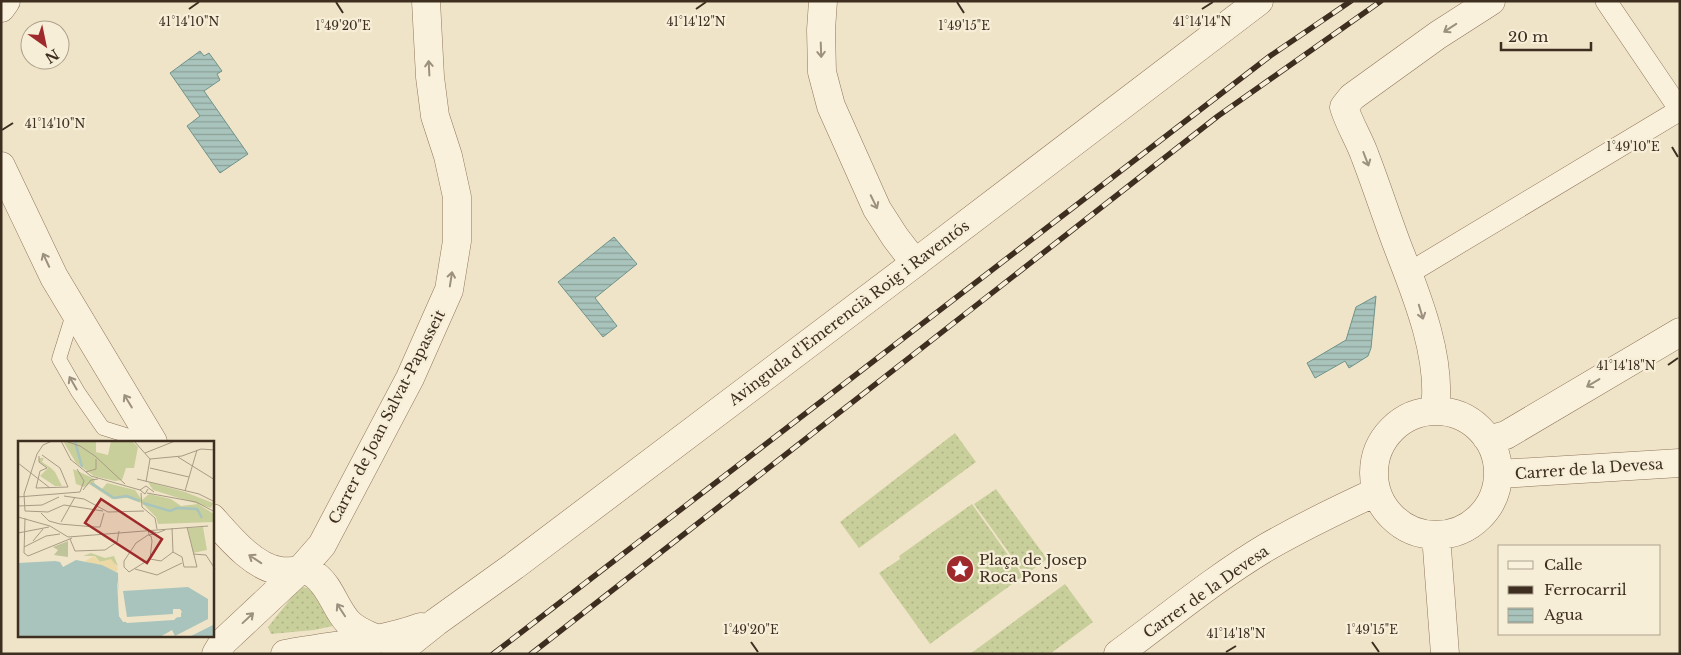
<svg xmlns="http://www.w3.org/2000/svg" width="1681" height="655" font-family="'Libre Baskerville',serif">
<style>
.grass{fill:url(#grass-dots)}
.water{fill:url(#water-rules);stroke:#6f938a}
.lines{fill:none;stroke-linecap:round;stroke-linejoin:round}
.service-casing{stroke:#8d765c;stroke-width:15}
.pedestrian-casing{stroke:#8d765c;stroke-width:22}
.minor-casing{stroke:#8d765c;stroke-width:29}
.tertiary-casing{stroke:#8d765c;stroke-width:29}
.service{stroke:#faf1dc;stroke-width:14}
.pedestrian{stroke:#faf1dc;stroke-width:21}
.minor{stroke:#faf1dc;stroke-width:28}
.tertiary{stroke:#faf1dc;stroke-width:28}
.rail-casing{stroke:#3d2e20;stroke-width:5.5}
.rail{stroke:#f7eed8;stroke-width:4;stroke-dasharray:11;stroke-linecap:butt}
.oneway{stroke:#9c907e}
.ticks{fill:none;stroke:#3d2e20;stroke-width:2}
.labels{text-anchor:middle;stroke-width:4.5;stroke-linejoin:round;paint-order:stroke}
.street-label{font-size:15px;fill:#3d2e20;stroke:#f7eed8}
.poi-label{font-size:15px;fill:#3d2e20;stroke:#f7eed8;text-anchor:start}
.inset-river{fill:none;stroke:#a9c4bc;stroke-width:2.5}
.inset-road{fill:none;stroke:#a89b85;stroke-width:1}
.view{fill:#9e2a2b;fill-opacity:0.15;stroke:#9e2a2b;stroke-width:2.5}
.inset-edge{fill:none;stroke:#3d2e20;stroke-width:2.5}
.ticks-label{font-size:12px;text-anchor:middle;fill:#3d2e20;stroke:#f7eed8;stroke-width:4.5;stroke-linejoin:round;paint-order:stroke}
</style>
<defs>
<pattern id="grass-dots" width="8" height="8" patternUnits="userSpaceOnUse" patternTransform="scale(1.25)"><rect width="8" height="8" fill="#c9cf9b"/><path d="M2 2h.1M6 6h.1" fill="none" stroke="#aeb285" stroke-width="1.8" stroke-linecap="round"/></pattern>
<pattern id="water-rules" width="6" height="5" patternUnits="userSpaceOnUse" patternTransform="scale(1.25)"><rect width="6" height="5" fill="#a9c4bc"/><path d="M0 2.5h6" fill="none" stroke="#8ba098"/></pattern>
</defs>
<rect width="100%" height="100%" fill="#f0e4c8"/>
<!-- grass -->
<path class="grass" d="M955,433l21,29 -117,86 -19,-26z
M996,489l51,70 -22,16 -51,-71z
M972,504l51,72 -93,68 -51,-71 21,-14 -1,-3z
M1065,584l28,38 -43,32h-80z
M300,587c17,-1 26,23 34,36l-1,3 -19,4 -43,4 -3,-7z"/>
<!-- water -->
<path class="water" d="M200,51l4,5 5,-3 13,18 -5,3 3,6 -16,11 44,63 -28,19 -33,-47 13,-10 -30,-43z
M614,237l23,27 -42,34 22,28 -14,11 -45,-55z
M1376,296l-5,52 -3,8 -19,12 -4,-7 -30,17 -8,-15 39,-23 10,-33z"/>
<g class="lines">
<defs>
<path id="service" d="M74,311l-15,48 19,33 25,36 45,14"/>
<path id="pedestrian" d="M1606,1l74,109
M1409,273l271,-163"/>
<path id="minor" d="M823,1l-2,29 1,42 9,34 46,103 18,28 20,26
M1,8l5,-7
M1,166l53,111 99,165
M1435,409c7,-51 -18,-113 -36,-159 -12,-31 -22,-63 -34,-94 -6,-17 -16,-32 -21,-49l8,-10 86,-62 53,-34
M1374 473a62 62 0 1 1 124 0a62 62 0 1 1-124 0Z
M1486,437l9,1 11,-3 174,-103
M1499,474l181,-11
M212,518c17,19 42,50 69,53 13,2 21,-5 34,4 16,12 20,33 33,47 8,9 20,13 30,17
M1436,535l9,119
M216,654l7,-12 78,-73 21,-24 88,-167 39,-88 8,-49v-44l-9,-41 -13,-40 -5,-39 -4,-76
M1118,654c49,-36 97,-76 149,-107 35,-20 72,-38 109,-55"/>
<path id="tertiary" d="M285,654c46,-9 92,-11 136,-27
M396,654l40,-32 78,-56 401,-303 344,-262"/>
</defs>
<!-- service casing -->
<use href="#service" class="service-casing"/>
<!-- pedestrian casing -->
<use href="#pedestrian" class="pedestrian-casing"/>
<!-- minor casing -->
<use href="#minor" class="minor-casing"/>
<!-- tertiary casing -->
<use href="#tertiary" class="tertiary-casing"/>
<!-- service -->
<use href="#service" class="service"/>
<!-- pedestrian -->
<use href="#pedestrian" class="pedestrian"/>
<!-- minor -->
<use href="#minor" class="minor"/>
<!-- tertiary -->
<use href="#tertiary" class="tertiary"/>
<defs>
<path id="rail" d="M493,654l777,-598 81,-55
M531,654l687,-538 163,-115"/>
</defs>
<!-- rail casing -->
<use href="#rail" class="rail-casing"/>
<!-- rail -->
<use href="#rail" class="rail"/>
</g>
<!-- one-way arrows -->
<defs><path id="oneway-shaft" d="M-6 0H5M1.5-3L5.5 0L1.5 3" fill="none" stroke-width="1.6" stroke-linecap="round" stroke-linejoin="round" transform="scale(1.25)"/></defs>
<g class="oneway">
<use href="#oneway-shaft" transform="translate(1450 28) rotate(147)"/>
<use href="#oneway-shaft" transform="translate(821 50) rotate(88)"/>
<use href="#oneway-shaft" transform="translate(429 68) rotate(-93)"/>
<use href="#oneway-shaft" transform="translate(1366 159) rotate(69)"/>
<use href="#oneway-shaft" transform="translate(874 202) rotate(64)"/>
<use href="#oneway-shaft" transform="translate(46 260) rotate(-115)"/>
<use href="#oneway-shaft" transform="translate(451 279) rotate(-81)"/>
<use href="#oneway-shaft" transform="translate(1421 312) rotate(73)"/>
<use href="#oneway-shaft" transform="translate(73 383) rotate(-120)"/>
<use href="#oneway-shaft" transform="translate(1593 383) rotate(149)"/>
<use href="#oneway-shaft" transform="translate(128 401) rotate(-121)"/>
<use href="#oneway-shaft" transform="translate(255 559) rotate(-146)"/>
<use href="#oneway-shaft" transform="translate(341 610) rotate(-123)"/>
<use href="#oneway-shaft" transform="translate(248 618) rotate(-43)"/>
</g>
<!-- ticks -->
<path class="ticks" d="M336,2l7,11M957,2l7,11M189,9l10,-7M696,9l10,-7M1202,9l11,-7M2,130l11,-7M1672,147l6,10M1668,365l10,-7M751,642l7,10M1372,642l7,10M1226,652l10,-6"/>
<!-- icons -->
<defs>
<symbol id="sight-disc" viewBox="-11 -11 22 22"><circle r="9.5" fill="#9e2a2b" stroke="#f7eed8"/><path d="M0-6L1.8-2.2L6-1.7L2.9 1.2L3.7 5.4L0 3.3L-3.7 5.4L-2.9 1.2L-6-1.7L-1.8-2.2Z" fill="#fff"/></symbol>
</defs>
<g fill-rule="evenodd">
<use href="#sight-disc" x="944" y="553" width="32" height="32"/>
</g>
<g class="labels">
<!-- street labels -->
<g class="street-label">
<text transform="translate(849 313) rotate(-37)" y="5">Avinguda d'Emerencià Roig i Raventós</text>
<text transform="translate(387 417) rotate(-63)" y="5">Carrer de Joan Salvat-Papasseit</text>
<text transform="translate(1589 469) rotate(-4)" y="5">Carrer de la Devesa</text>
<text transform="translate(1206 592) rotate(-35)" y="5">Carrer de la Devesa</text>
</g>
<!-- poi labels -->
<g class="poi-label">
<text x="979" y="565">Plaça de Josep<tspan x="979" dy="17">Roca Pons</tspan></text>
</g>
</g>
<!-- overview -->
<g transform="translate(18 441)">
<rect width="196" height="196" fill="#f0e4c8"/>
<path d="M21,17h5l-2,4 9,6 4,4 7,14h-7l-15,-10 8,-8 -9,-6zM73,112l14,5 9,-2 4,10 -9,-6 -9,2 -5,-6h-12z" fill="#c9cf9b"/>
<path d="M45,0h33v11l12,3 3,-14h21l6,6 -4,21h-8l-4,12 -7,1 -21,-5 -18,-13zM55,28l22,10 -1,4 8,6 5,-6 28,7 7,10 7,-6 22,5 10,7 17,-2 16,10v8l-56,2 -2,-7 -14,-14 -15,-5 -15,1 -23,-15 -5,3 -8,-3zM130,41l37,10 28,11 -2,5 -58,-18z" fill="#c9cf9b"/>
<path d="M76,115l6,6 11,-3 7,9 -1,4 -32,-11z" fill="#ecd9a5"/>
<path d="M50,100v16l-14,-2 4,-5 -5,-3z" fill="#bfc49a"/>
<path d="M185,86l4,23 -14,3 -5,-25z" fill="#c9cf9b"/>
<path d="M58,119l26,5 16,8 1,43 8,7 47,-3 8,-8 -2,-3h-7v5l-46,3 -4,-26 65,-4 20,12v20l-33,17 -3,-6 -12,7h-142v-74l37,-2 5,1 3,5zM196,180v16h-25l24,-12z" fill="#a9c4bc"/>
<path d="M99,139l7,40 50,-3 7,-6v6l-58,5 -4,-6z" fill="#f0e4c8"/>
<path class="inset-river" d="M57,0l7,26M73,42l23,15 13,-2 13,5M125,62l27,8 7,-3 20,1 5,9"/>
<path class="inset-road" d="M34,0l-9,4 -6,9 -13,40 1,17 23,1 16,-7 39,6M43,0l10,19M47,0l15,5 15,10M116,0l16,18 -4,23M127,12l30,-12M21,15v6l8,6 -7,3 -4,17 32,-1 -8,-19 -18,-13M77,15l30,28M160,16l37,23M52,18l21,17 49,14M132,18l32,-3 19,-7 14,1M0,22l32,25M132,27l39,9M59,28l7,12 -4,11M68,31l10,-3v-10M119,38l62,15 16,8M130,48l-3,5 -5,-4 6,-4 8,6M65,49l8,-10 7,-1M167,50l12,-41M123,52l1,14 13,11 2,11M129,52l49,9 19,10M46,55l20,3 24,13 36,-1M0,56l62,-5M0,65l24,-1 17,-8M23,72l8,8 11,3 35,3h5l4,-14M0,76l32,9 18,11M7,77l-1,35 4,3 44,-18M43,81l14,-25M154,87l1,24M130,89l1,4v1l1,1h1l1,5 -2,18 -21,13 -5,-5v-6l12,-18 12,-8h1l5,-1 1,-1M130,89l9,3 8,-3M0,92l31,-6M50,96l140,-11M52,98l5,12 30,-1 12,-8 2,-11M15,100l10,-12M6,106l22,-11 14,-2M155,111l9,5 2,10h13l-10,-40M175,113l13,1 9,14M132,118l11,2 12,-9M117,128l22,6 25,-12"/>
<path class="view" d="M83,58l61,40 -15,24 -62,-40z"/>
<rect width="196" height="196" class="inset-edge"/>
</g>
<g class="ticks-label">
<text x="189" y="26">41°14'10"N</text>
<text x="696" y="26">41°14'12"N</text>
<text x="1202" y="26">41°14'14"N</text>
<text x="343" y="30">1°49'20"E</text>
<text x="964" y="30">1°49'15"E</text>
<text x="55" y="128">41°14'10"N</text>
<text x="1633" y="151">1°49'10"E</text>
<text x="1626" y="370">41°14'18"N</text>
<text x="751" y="634">1°49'20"E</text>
<text x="1372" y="634">1°49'15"E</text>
<text x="1236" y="638">41°14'18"N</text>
</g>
<!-- border -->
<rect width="1681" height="655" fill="none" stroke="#3d2e20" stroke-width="5"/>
<!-- legend -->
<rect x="1498" y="545" width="162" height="90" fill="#f7eed8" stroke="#ada18e"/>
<rect x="1508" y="561" width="25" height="8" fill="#faf1dc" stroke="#ada18e"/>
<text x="1544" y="570" font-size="15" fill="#3d2e20">Calle</text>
<rect x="1508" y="586" width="25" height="8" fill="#3d2e20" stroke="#ada18e"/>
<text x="1544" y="595" font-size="15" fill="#3d2e20">Ferrocarril</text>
<rect x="1508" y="608" width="25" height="15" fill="url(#water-rules)" stroke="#ada18e"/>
<text x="1544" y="620" font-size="15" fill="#3d2e20">Agua</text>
<!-- north arrow -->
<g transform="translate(45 45) rotate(147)"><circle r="24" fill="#f7eed8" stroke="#ada18e"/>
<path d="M0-4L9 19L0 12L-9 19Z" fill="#9e2a2b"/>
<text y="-8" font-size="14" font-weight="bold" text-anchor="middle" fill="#3d2e20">N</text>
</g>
<!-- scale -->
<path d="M1501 42v8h90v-8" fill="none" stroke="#3d2e20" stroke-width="2.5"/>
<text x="1508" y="42" font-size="15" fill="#3d2e20" stroke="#f7eed8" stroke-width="4" paint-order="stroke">20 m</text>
</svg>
